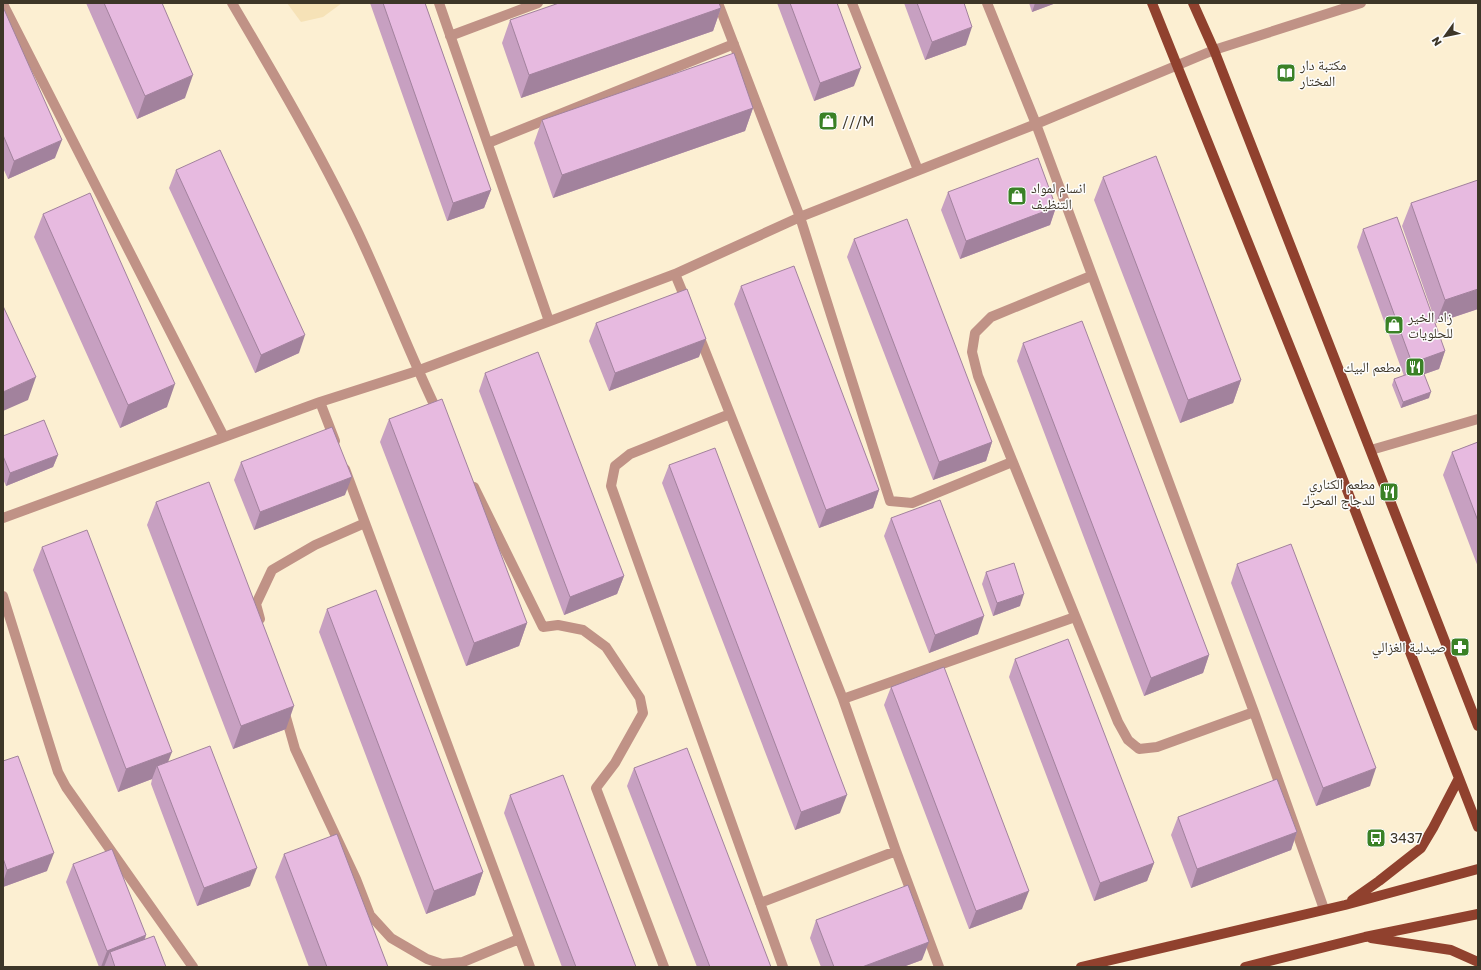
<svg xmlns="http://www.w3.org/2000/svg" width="1481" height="970" font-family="'Golos Text','Noto Naskh Arabic',sans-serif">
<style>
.built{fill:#f6e2b7}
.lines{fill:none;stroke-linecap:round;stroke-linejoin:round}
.minor{stroke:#c09286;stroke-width:10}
.major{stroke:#90412e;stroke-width:10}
.wall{fill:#c7a0c1}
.shaded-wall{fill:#a2829d}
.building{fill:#e7bae0;stroke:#a2829d}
.labels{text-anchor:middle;stroke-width:3;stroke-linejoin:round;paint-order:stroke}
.poi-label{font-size:14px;fill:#3d3628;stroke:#fdfdfd;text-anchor:start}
</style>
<rect width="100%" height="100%" fill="#fcefd2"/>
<!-- built -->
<path class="built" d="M287,3h55l-19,14 -22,5z"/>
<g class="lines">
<!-- minor -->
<path class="minor" d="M232,3c43,73 87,148 124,225 29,61 53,125 82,185
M439,3l110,318
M718,3l82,214 90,284 22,2 100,-41
M852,3l66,167
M987,3l49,121 218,588 70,197
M3,4l221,433
M450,36l88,-33
M488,143l246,-99
M675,274l12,29
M1091,276l-100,41 -16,16 -3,19 6,24 140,346 10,18 11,9 18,-2 97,-35
M698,333l145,366 53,152 43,116
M320,402l15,39
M730,414l-100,40 -15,12 -4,20 172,481
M1371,450l107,-31
M345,469l185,498
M474,487l69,140 15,-2 25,5 23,17 34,51 3,15 -28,50 -19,25 68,179
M3,518l317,-116 97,-31 258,-97 125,-57 236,-93 178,-74 147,-47
M3,596l55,176 8,15 127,180
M260,619l-4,-15 16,-34 43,-25 50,-22
M843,699l232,-82
M284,710l11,39 61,130 14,36 21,23 36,21 15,5 21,-2 56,-23
M760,903l136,-52"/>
<!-- major -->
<path class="major" d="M1152,3l188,469 138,355
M1193,3l21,47 264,676
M1352,900l27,-19 42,-33 12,-20 26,-50
M1371,938l80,12 27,12
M1081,967l264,-62 133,-36
M1245,967l120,-30 113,-23"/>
</g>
<!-- wall -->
<path class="wall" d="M86,3h76l23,95 -48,21z
M370,3h55l66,187 -7,18 -37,13z
M777,3h60l17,83 -40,15z
M904,3h60l2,42 -41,15z
M1029,3h27l-24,9z
M3,7l52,151 -47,21 -5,-11z
M721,8l-8,23 -192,67 -19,-55 8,-23z
M753,108l-8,23 -192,67 -19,-55 8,-23z
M176,170l123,183 -44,20 -86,-185z
M1103,177l138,203 -8,23 -53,20 -86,-223z
M948,192l108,15 -6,18 -90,34 -19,-49z
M1411,203l67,106 -42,14 -34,-97z
M43,214l124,193 -47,21 -86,-191z
M1363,229l82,122 -6,18 -15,5 5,24 -28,10 -9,-23 2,-6 10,-3 -47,-129z
M854,239l138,203 -6,19 -53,19 -86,-223z
M741,286l138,204 -6,18 -54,20 -85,-224z
M596,323l103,34 -90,34 -20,-50z
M1023,343l186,312 -6,18 -59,23 -127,-335z
M485,373l139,203 -7,18 -53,21 -85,-224z
M389,419l138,204 -8,23 -53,20 -86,-224z
M3,436l55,19 -5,12 -47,19 -3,-7z
M1478,442v125l-35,-92 9,-23z
M241,462l104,33 -91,35 -20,-50z
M669,465l171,348 -45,17 -133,-347z
M156,502l130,227 -53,20 -86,-224z
M891,518l87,116 -49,19 -45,-117z
M42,547l126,215 82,124 -53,20 -46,-122 1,-5 -34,13 -85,-222z
M1237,564l133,222 -54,20 -85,-223z
M986,572l34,34 -27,10 -11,-32z
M327,609l156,263 -8,23 -49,19 -107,-282z
M1015,659l139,204 -7,18 -53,20 -85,-224z
M891,687l131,222 -53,20 -85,-224z
M3,761l44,110 -44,16z
M634,768l137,199h-74l-70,-181z
M510,795l126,172h-74l-58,-154z
M1178,817l119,15 -6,18 -100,38 -20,-53z
M284,854l104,113h-79l-34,-90z
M73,864l73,71 -1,4 21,28h-67l-33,-85z
M816,920l106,40 -19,7h-82l-11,-29z"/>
<!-- shaded-wall -->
<path class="shaded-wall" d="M1035,3h21l-24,9z
M721,8l-8,23 -192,67 8,-23z
M972,27l-6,18 -41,15 7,-18z
M861,68l-7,18 -40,15 6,-18z
M193,75l-8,23 -48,21 8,-23z
M753,108l-8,23 -192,67 9,-23z
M62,140l-7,18 -47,21 6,-18z
M491,190l-7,18 -37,13 6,-18z
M1056,207l-6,18 -90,34 6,-18z
M1478,289v20l-42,14 9,-23z
M305,335l-6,18 -44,20 6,-18z
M706,339l-7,18 -90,34 6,-18z
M1445,351l-6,18 -34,12 7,-18z
M36,377l-8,23 -25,11v-19z
M1241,380l-8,23 -53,20 8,-23z
M175,384l-8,23 -47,21 8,-23z
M1431,392l-2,6 -28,10 2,-6z
M992,442l-6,19 -53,19 6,-18z
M58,455l-5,12 -47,19 4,-13z
M352,477l-7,18 -91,35 6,-18z
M879,490l-6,18 -54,20 7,-18z
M624,576l-7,18 -53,21 6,-18z
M1024,594l-4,12 -27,10 4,-13z
M984,616l-6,18 -49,19 6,-18z
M527,623l-8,23 -53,20 8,-23z
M1209,655l-6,18 -59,23 7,-18z
M294,706l-8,23 -53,20 8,-23z
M172,752l-9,23 -6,-9 -5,13 -34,13 8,-23z
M1376,768l-6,18 -54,20 7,-18z
M847,795l-7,18 -45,17 6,-18z
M1297,832l-6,18 -100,38 6,-19z
M54,853l-7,18 -44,16v-5l4,-12z
M1154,863l-7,18 -53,20 6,-18z
M257,868l-7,18 -53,20 7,-18z
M483,872l-8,23 -49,19 8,-23z
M1029,891l-7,18 -53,20 7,-18z
M146,935l-7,18 -29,-1 -6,15h-3l6,-16z
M929,942l-7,18 -19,7h-41z"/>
<!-- building -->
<path class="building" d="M104,3h58l31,72 -48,21z
M383,3h42l66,187 -38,13z
M559,3h160l2,5 -192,67 -19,-55z
M790,3h47l24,65 -41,15z
M917,3h47l8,24 -40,15z
M3,7l59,133 -48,21 -11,-26z
M734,53l19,55 -191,67 -20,-55z
M220,150l85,185 -44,20 -85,-185z
M1156,156l85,224 -53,20 -85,-223z
M1038,158l18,49 -90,34 -18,-49z
M1478,180v109l-33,11 -34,-97z
M90,193l85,191 -47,21 -85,-191z
M1397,217l48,134 -33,12 -49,-134z
M907,219l85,223 -53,20 -85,-223z
M794,266l85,224 -53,20 -85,-224z
M687,289l19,50 -91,34 -19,-50z
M3,306l33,71 -33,15z
M1082,321l127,334 -58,23 -128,-335z
M538,352l86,224 -54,21 -85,-224z
M1422,369l9,23 -28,10 -9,-23z
M442,399l85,224 -53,20 -85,-224z
M44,420l14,35 -48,18 -7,-17v-20z
M332,427l20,50 -92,35 -19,-50z
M1478,442v79l-26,-69z
M715,448l132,347 -46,17 -132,-347z
M209,482l85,224 -53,20 -85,-224z
M940,500l44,116 -49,19 -44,-117z
M87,530l85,222 -46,17 -84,-222z
M1291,544l85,224 -53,20 -86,-224z
M1014,563l10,31 -27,9 -11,-31z
M376,590l107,282 -49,19 -107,-282z
M1068,639l86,224 -54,20 -85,-224z
M944,667l85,224 -53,20 -85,-224z
M210,746l47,122 -53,20 -47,-122z
M687,748l84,219h-61l-76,-199z
M18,756l36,97 -47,17 -4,-12v-97z
M563,775l73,192h-60l-66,-172z
M1277,779l20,53 -100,37 -19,-52z
M337,834l51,133h-61l-43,-113z
M112,849l34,86 -39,16 -34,-87z
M908,885l21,57 -67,25h-28l-18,-47z
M154,936l12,31h-51l-5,-15z"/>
<!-- icons -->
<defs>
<symbol id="library-square" viewBox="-11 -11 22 22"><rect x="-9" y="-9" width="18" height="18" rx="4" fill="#3a8126" stroke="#fdfdfd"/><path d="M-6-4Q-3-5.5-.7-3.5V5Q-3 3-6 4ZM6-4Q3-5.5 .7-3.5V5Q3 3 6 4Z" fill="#fff"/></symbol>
<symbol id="shop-square" viewBox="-11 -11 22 22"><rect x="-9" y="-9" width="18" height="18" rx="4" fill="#3a8126" stroke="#fdfdfd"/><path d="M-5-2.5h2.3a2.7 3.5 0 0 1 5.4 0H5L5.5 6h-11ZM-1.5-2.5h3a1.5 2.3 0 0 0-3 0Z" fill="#fff"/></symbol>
<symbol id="restaurant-square" viewBox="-11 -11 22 22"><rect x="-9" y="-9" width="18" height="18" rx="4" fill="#3a8126" stroke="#fdfdfd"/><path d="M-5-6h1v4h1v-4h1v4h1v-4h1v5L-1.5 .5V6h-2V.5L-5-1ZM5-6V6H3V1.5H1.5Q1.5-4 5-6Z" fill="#fff"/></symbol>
<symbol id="pharmacy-square" viewBox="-11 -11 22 22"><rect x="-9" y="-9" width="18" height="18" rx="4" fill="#3a8126" stroke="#fdfdfd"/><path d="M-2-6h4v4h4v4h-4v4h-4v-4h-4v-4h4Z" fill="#fff"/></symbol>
<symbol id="bus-square" viewBox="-11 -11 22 22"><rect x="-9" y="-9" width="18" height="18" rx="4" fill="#3a8126" stroke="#fdfdfd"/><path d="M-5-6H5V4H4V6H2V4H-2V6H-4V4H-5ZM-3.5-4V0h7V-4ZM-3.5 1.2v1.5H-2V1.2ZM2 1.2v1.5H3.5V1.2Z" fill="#fff"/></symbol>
</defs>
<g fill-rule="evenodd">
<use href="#library-square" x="1275" y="62" width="22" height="22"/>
<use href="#shop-square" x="817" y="110" width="22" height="22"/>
<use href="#shop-square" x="1006" y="185" width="22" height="22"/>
<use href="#shop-square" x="1383" y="314" width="22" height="22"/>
<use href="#restaurant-square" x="1404" y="356" width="22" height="22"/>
<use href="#restaurant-square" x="1378" y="481" width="22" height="22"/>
<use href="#pharmacy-square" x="1449" y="636" width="22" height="22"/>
<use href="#bus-square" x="1365" y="827" width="22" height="22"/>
</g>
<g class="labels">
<!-- poi labels -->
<g class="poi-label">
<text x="1300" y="70">مكتبة دار<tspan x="1300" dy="16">المختار</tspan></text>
<text x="842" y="126">///M</text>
<text x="1031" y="193">انسام لمواد<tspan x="1031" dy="16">التنظيف</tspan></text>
<text x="1408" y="322">زاد الخير<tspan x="1408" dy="16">للحلويات</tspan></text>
<text x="1401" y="372" text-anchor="end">مطعم البيك</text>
<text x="1375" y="489" text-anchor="end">مطعم الكناري<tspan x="1375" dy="16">للدجاج المحرك</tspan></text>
<text x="1446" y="652" text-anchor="end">صيدلية الغزالي</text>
<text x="1390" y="843">3437</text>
</g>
</g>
<!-- border -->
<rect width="1481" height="970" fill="none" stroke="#3d3628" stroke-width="8"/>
<!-- north arrow -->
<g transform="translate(1445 36) rotate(237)" stroke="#fdfdfd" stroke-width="3" paint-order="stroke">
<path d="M0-3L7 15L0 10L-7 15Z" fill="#3d3628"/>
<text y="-6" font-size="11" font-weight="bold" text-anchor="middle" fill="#3d3628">N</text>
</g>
</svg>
